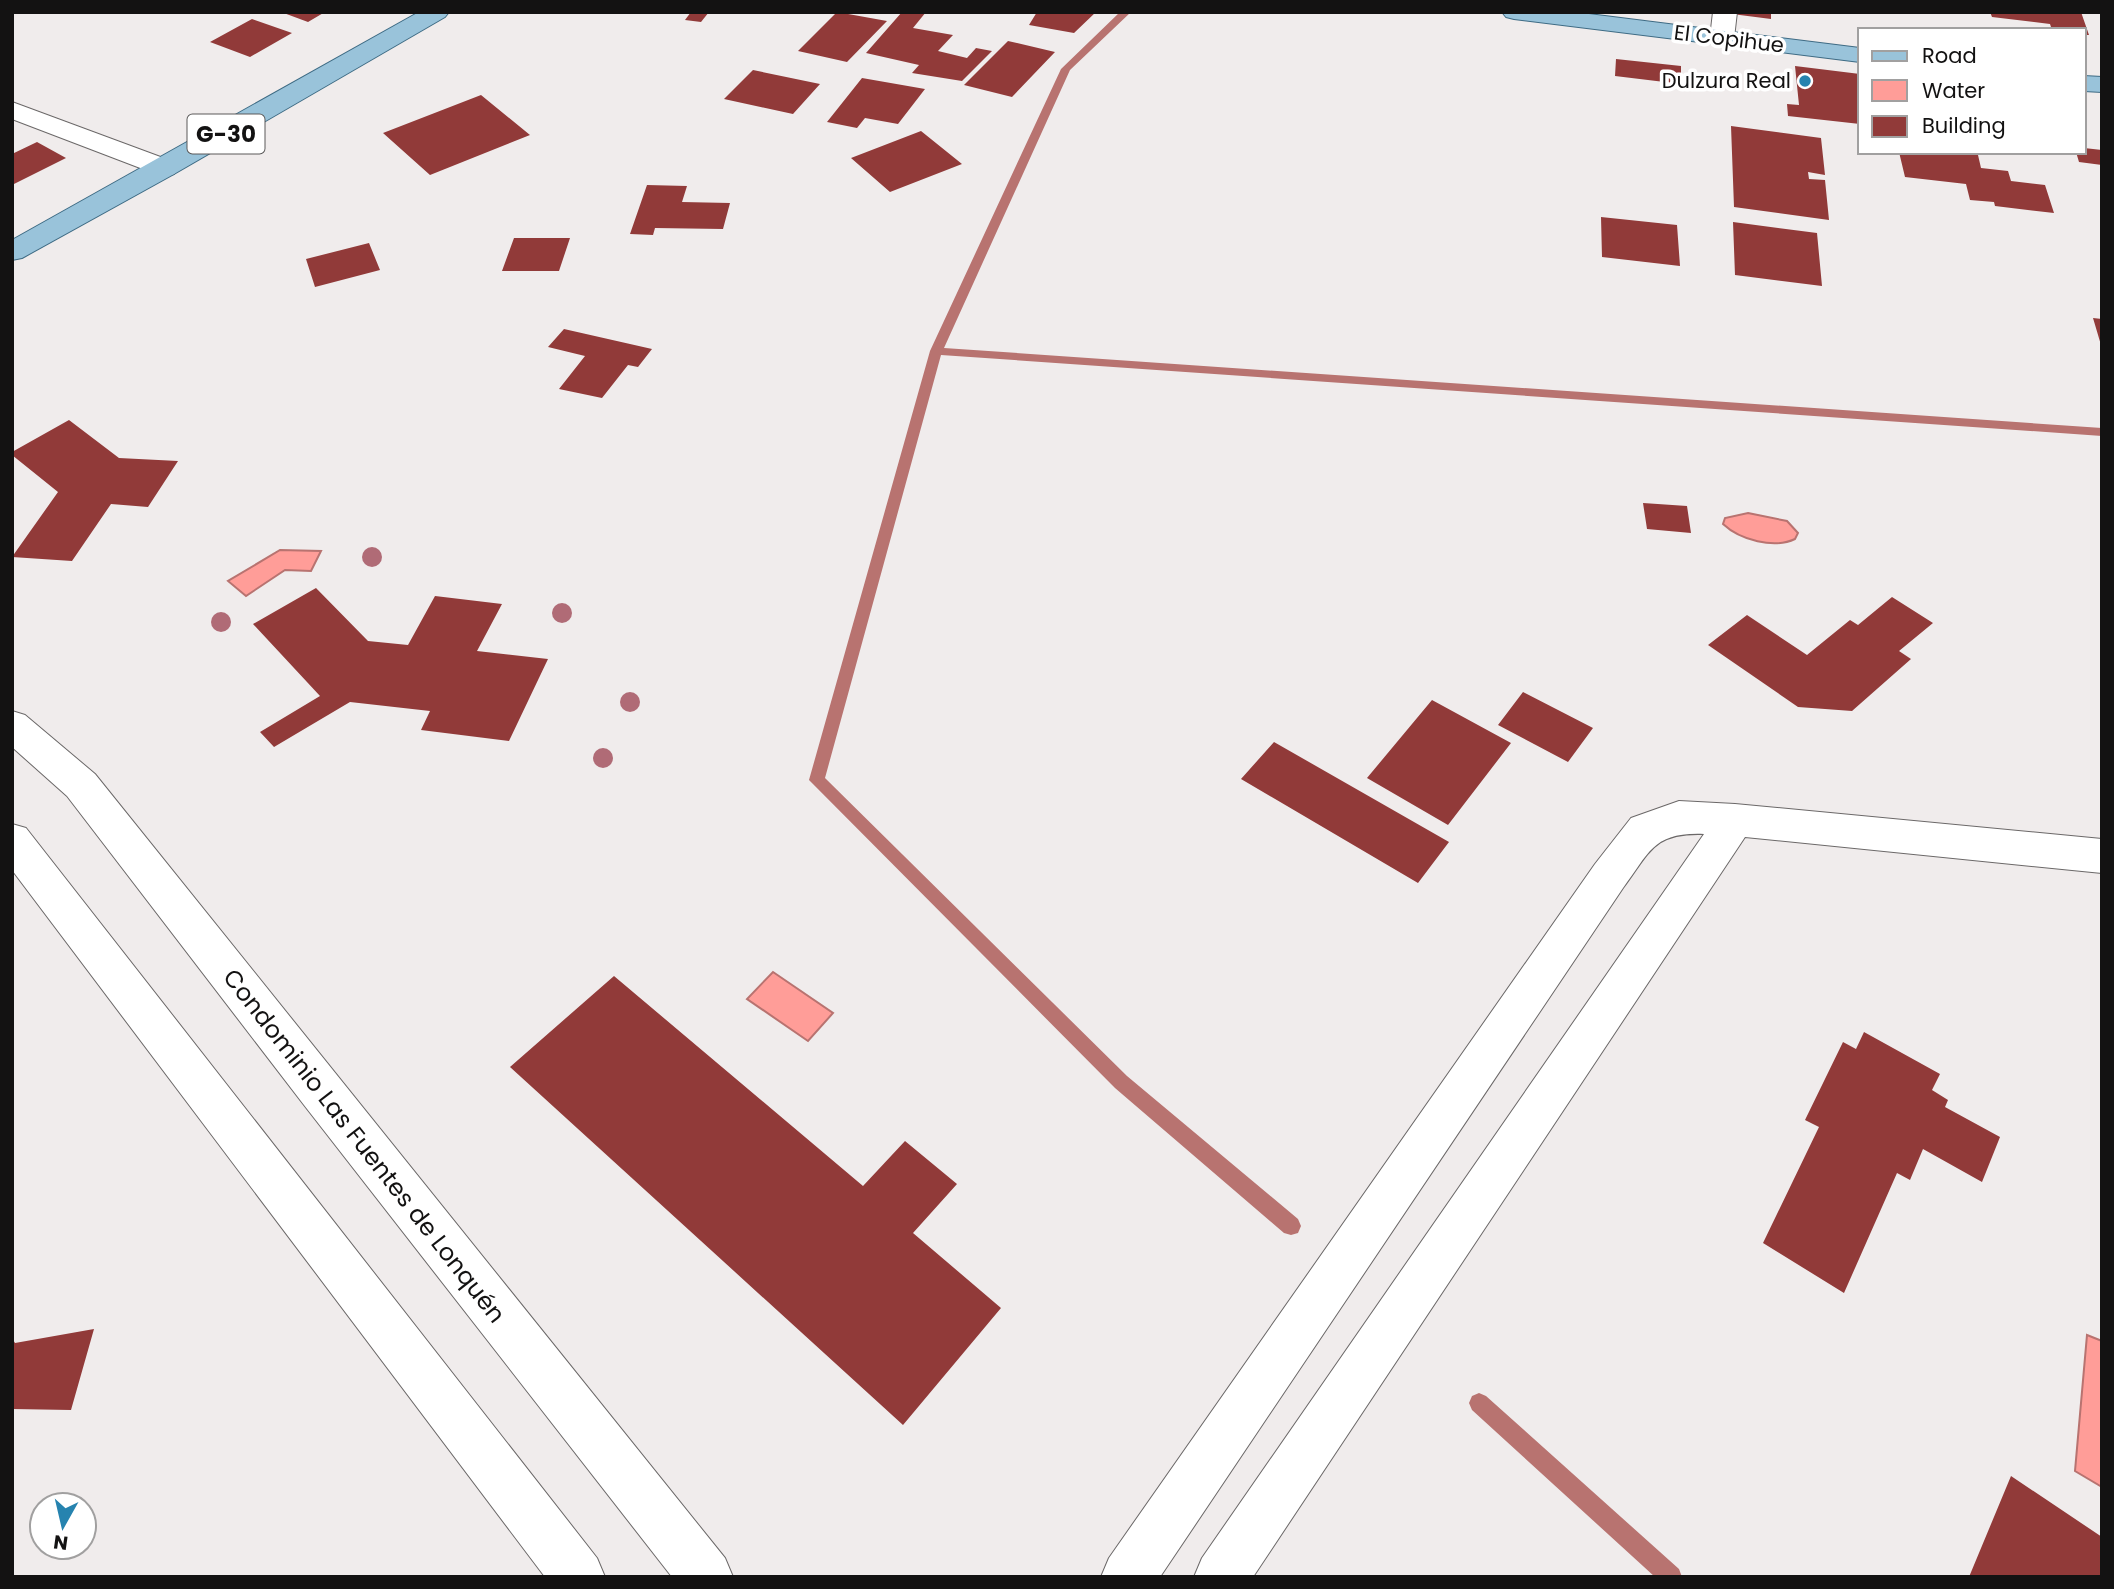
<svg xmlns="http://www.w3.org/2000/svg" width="2114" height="1589" font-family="Poppins,sans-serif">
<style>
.water{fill:#ff9d98;stroke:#b87370;stroke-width:2}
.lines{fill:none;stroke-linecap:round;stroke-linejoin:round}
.stream{fill:#b87370;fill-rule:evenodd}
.building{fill:#913a39}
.minor-casing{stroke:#6b6868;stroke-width:2}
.major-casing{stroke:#3e6b84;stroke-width:2}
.minor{fill:#fff;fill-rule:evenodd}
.major{fill:#99c3da;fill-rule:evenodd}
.tree{fill:#b06b76}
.poi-dot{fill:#2683af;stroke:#fff;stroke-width:2.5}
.labels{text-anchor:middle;stroke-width:7;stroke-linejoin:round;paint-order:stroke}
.far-street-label{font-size:21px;fill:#131212;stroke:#fff}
.far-poi-label{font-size:21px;fill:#131212;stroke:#fff;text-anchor:end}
.shield{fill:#fff;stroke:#5a5959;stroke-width:2}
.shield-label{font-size:23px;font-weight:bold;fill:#131212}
.street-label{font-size:24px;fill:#131212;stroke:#fff}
</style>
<rect width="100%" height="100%" fill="#f0ecec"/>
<!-- water -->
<path class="water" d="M1748,513l39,8 11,12 -3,6c-21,10 -55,1 -72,-15l2,-6z
M280,550l41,1 -10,20 -26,-1 -39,26 -18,-15z
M773,972l60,41 -25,28 -61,-42z
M2087,1335l15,6v146l-27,-16z"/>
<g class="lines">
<!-- stream -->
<path class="stream" d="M1120,12h11l-61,58 -126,278 1158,80v8l-1161,-81 -116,423 302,298 171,143 3,7 -3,7 -7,2 -7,-2 -169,-145 -306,-308 121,-429 131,-282z
M1479,1393l7,3 193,173 3,8h-27l-183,-167 -3,-7 3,-7z"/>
</g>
<!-- building -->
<path class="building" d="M281,12h44l-17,10z
M691,12h18l-8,10 -16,-2z
M837,12l50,9 -40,41 -49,-11z
M902,12h24l-13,16 40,7 -15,16 29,7 9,-10 16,3 -30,30 -50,-8 7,-8 -53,-12z
M1037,12h59l-22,21 -45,-8z
M1732,12h39v7l-39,-5z
M1990,12h91l8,23h-5v-5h-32l-2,-6 -58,-7z
M252,19l40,14 -42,24 -40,-15z
M1008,41l47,11 -43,45 -48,-12z
M1616,59l65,7v18l-66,-8z
M1795,66l65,8v50l-72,-8 -1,-12 12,1z
M753,70l67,14 -27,30 -69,-15z
M862,78l63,11 -27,35 -33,-6 -8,10 -30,-6z
M481,95l49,40 -100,40 -47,-42z
M1731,126l90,12 4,37 -17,-3 1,7 16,1 4,40 -95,-13z
M921,131l41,33 -72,28 -39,-34z
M37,142l29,16 -54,27v-31z
M2084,148l18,2v15l-23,-3 -3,-10h8z
M1899,152l79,3 3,13 27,3 3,10 34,4 9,28 -59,-7 -1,-4 -24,-2 -4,-16 -61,-7z
M647,185l40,1 -5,16 48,1 -7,26 -68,-1 -2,7 -23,-1z
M1601,217l76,8 3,41 -78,-9z
M1733,222l84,11 5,53 -87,-11z
M514,238h56l-11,33h-57z
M369,243l11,27 -65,17 -9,-28z
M2093,318l9,1v26h-1z
M564,329l88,20 -14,18 -10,-2 -26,33 -43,-9 26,-33 -37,-9z
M69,420l50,38 59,3 -30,46 -37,-3 -39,57 -60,-4 46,-65 -46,-37v-3z
M1643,503l44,3 4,27 -44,-4z
M316,588l52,53 40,4 27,-49 67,8 -25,47 71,8 -39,82 -88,-11 9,-19 -80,-9 -76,45 -14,-15 60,-36 -67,-72z
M1892,597l41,26 -34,28 12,8 -59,52 -54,-4 -90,-62 39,-30 60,40 43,-35 8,5z
M1523,692l70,36 -25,34 -70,-37z
M1432,700l79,43 -63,82 -81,-47z
M1274,742l175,100 -31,41 -177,-104z
M614,976l249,210 42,-45 52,43 -44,49 88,75 -98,117 -393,-358z
M1864,1032l76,42 -8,16 16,10 -3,7 55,30 -18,45 -59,-33 -13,31 -13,-7 -53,120 -81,-50 56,-116 -14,-7 38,-78 13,7z
M94,1329l-23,81 -59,-1v-71l3,5z
M2011,1476l91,61v40h-133z"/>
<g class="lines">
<defs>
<path id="minor" d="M1713,12h24l-3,26 -3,5 -9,2 -9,-2 -3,-5z
M12,102l162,60 4,6 -4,6 -9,2 -9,-2 -144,-55z
M12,711l13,4 70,59 630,784 8,19h-61l-368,-472 -237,-309 -55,-49z
M1679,801l56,3 367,35v34l-357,-36 -492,740h-59l8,-19 502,-724c-51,-2 -54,18 -81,54l-463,689h-59l8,-19 486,-694 36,-46z
M12,824l14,4 571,730 8,19h-60l-533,-707z"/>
<path id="major" d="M419,12h30l-4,5 -271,157 -152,84 -10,2v-20z
M1502,12h71l287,36v14l-346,-43 -8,-2z
M2084,76l18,1v15l-18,-1z"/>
</defs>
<!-- minor casing -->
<use href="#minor" class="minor-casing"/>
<!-- major casing -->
<use href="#major" class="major-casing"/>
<!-- minor -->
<use href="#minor" class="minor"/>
<!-- major -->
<use href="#major" class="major"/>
</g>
<!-- trees -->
<g class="tree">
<circle cx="372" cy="557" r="10"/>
<circle cx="562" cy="613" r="10"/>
<circle cx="221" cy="622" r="10"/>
<circle cx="630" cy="702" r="10"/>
<circle cx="603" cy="758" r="10"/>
</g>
<!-- markers -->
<circle class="poi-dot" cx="1805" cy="81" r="7"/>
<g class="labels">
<!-- far-street labels -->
<g class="far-street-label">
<text transform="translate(1729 39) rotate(7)" y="7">El Copihue</text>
</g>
<!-- far-poi labels -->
<g class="far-poi-label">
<text x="1791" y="88">Dulzura Real</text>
</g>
<!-- shield labels -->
<rect class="shield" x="187.5" y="114.5" width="77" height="39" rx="5"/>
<g class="shield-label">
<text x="226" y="142">G-30</text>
</g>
<!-- street labels -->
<g class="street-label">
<text transform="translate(364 1146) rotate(52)" y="8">Condominio Las Fuentes de Lonquén</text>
</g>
</g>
<!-- border -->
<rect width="2114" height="1589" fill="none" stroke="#131212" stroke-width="28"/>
<!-- legend -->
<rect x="1858" y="28" width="228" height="126" fill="#ffffff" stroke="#a1a0a0" stroke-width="2"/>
<rect x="1872" y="51" width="35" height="10" fill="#99c3da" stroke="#a1a0a0" stroke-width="2"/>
<text x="1922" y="63" font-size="21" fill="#131212">Road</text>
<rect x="1872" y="80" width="35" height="21" fill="#ff9d98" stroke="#a1a0a0" stroke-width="2"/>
<text x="1922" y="98" font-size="21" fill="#131212">Water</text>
<rect x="1872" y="116" width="35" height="21" fill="#913a39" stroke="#a1a0a0" stroke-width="2"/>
<text x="1922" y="133" font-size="21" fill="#131212">Building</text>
<!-- north arrow -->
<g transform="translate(63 1526) rotate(188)"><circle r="33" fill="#ffffff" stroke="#a1a0a0" stroke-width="2"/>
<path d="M0-5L12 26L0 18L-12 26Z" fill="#2683af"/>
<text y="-10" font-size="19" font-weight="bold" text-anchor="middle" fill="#131212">N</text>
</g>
</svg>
